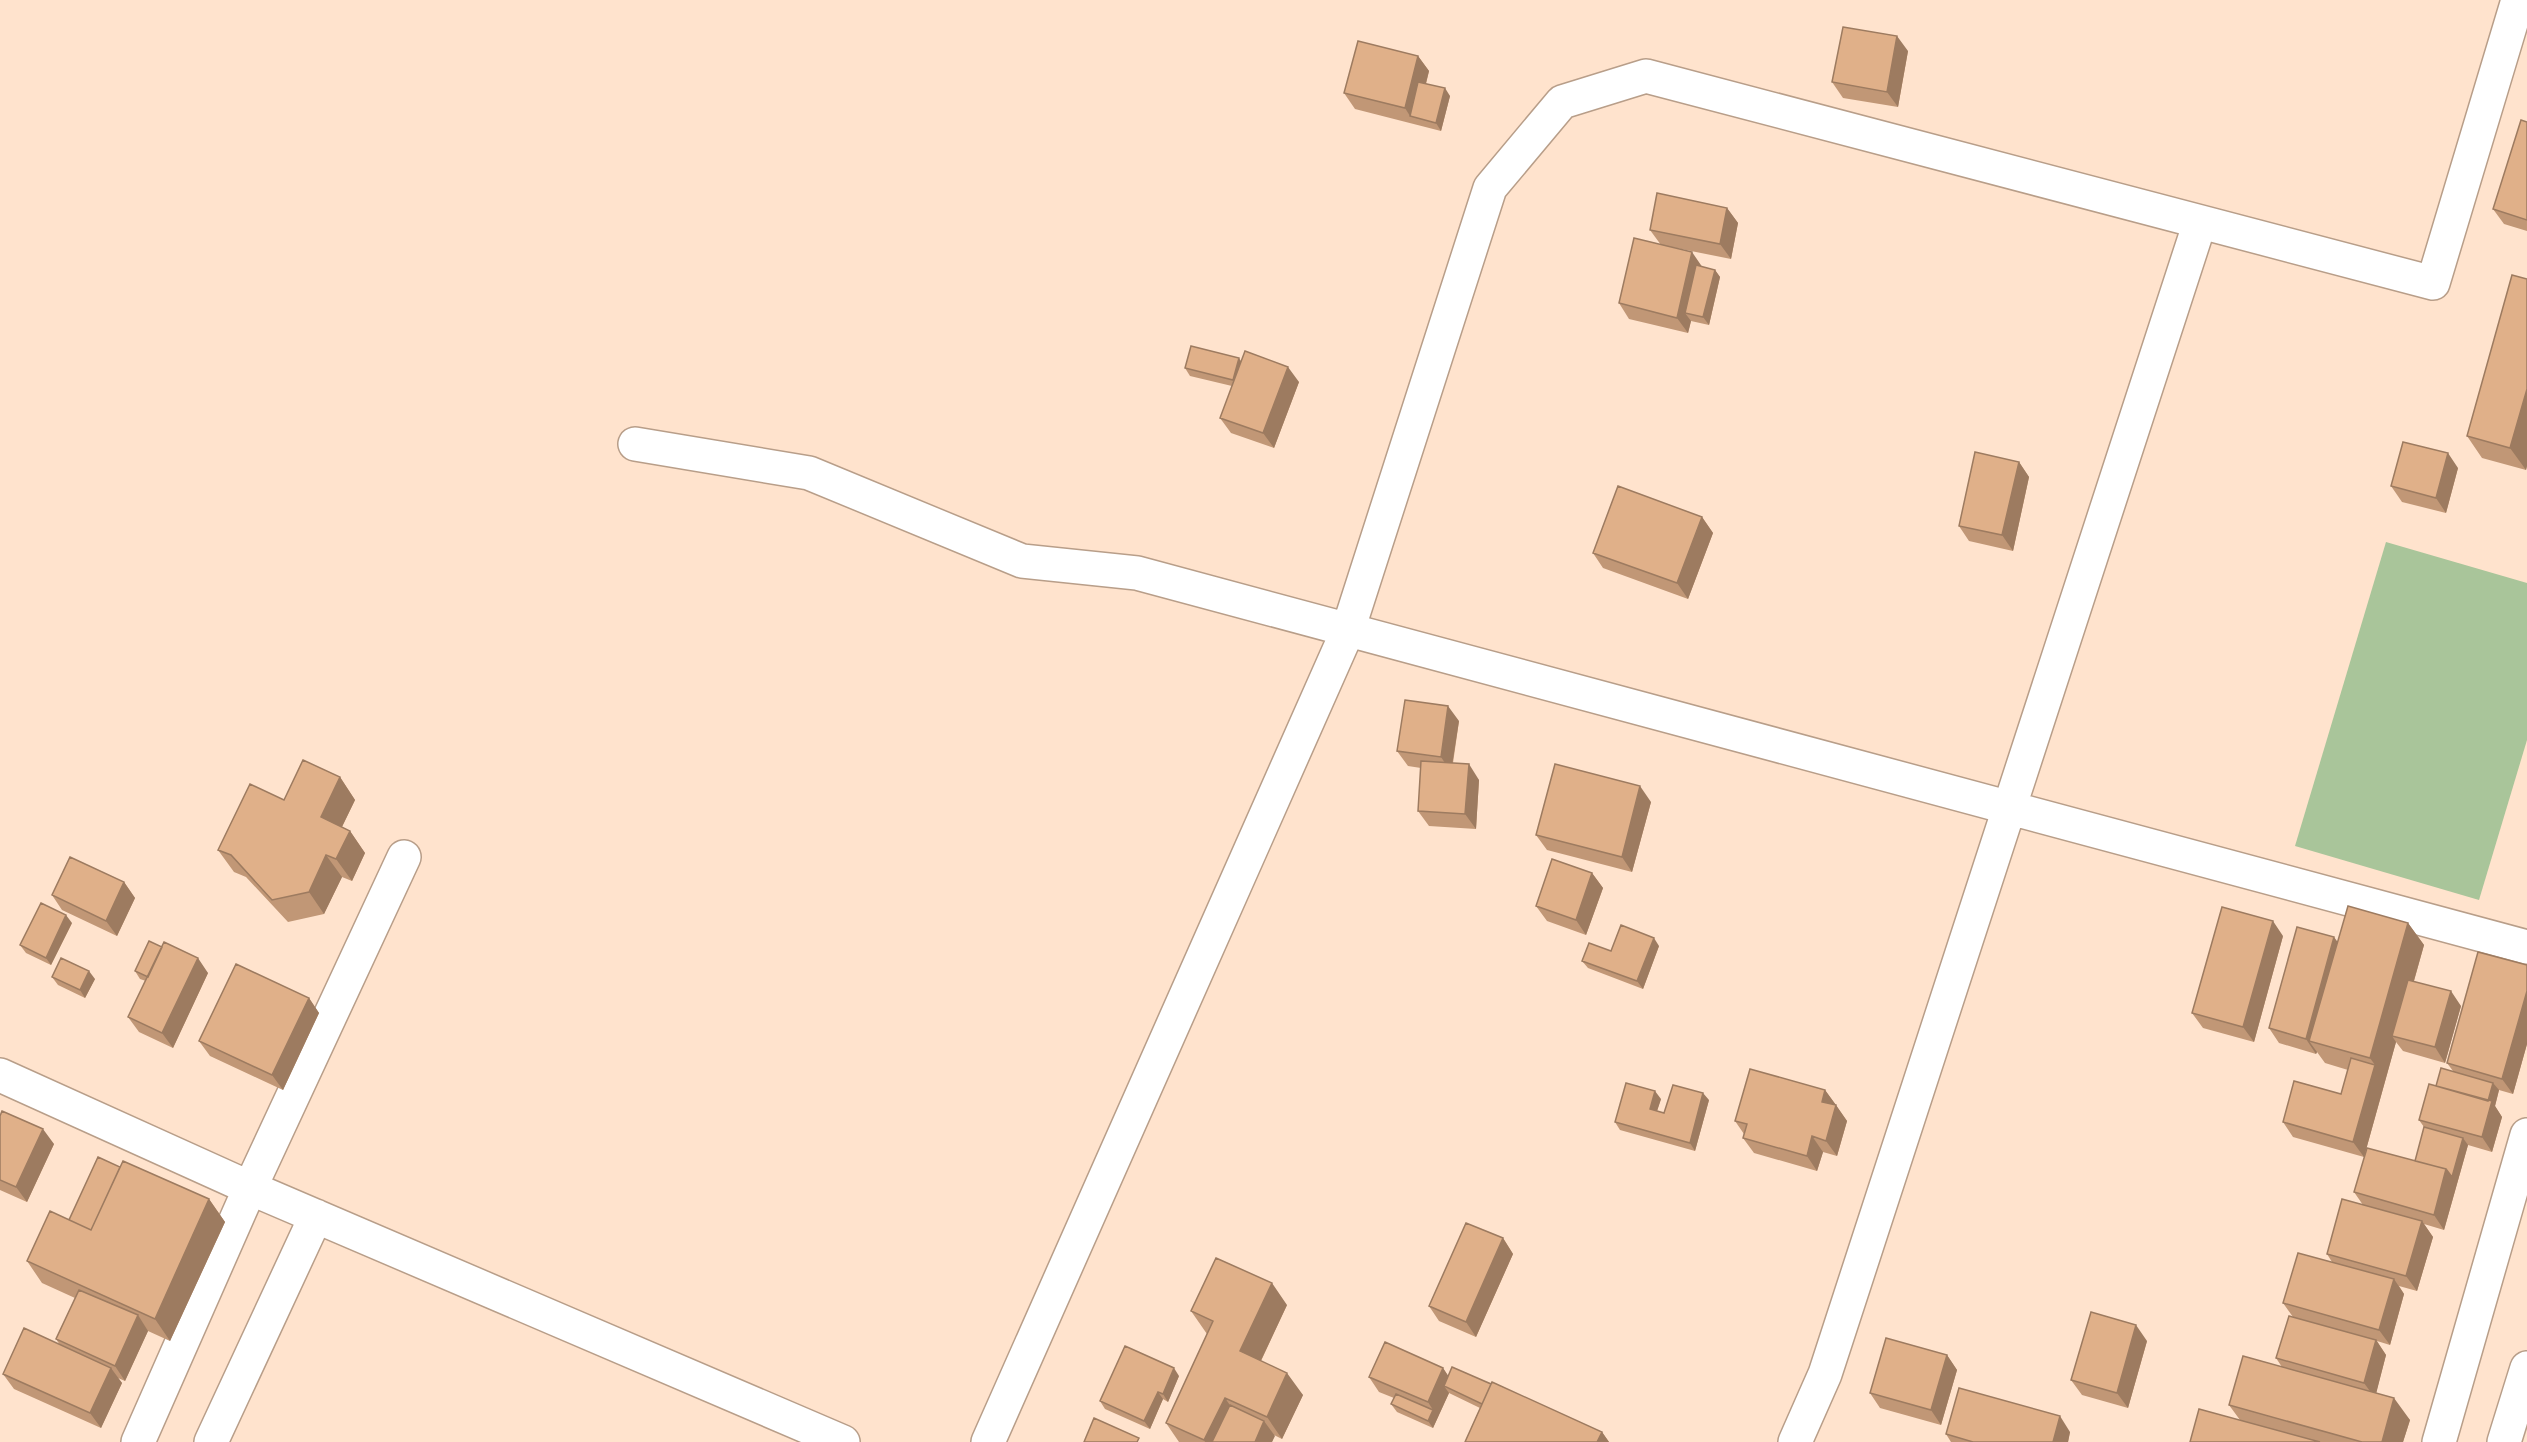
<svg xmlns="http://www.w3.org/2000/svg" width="2527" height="1442" font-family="'Nunito Sans',sans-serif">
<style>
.pitch{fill:#a9c59a}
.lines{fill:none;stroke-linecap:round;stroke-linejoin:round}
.minor-casing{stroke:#b89e89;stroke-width:36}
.minor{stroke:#fff;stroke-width:33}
.wall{fill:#c19776}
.shaded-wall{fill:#9d7b60}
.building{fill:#e0b089;stroke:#9d7b60;stroke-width:1.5}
</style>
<rect width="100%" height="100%" fill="#ffe3cd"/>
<!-- pitch -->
<path class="pitch" d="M2386,542l141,41v157l-48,160 -184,-54z"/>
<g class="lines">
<defs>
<path id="minor" d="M635,444l174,29 213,88 115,12 1390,374
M0,1075l250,113 593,254
M138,1442l112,-254 154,-331
M211,1442l105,-226
M988,1442l360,-812 142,-442 72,-86 84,-26 787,207 85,-283
M1795,1442l30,-68 375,-1152
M2439,1442l88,-307
M2504,1442l23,-74"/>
</defs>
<!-- minor casing -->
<use href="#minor" class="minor-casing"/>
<!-- minor -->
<use href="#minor" class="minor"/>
</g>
<!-- wall -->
<path class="wall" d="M1908,51l-10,56 -55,-9 -11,-16z
M1418,56l11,15 -3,13 24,12 -9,35 -86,-22 -11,-16z
M2527,122v109l-23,-7 -11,-15z
M1727,208l11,15 -7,36 -65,-13 36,21 13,3 5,7 -11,48 -18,-4 -3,12 -59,-14 -10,-16 42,-58 -11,-15z
M2527,279v187l-1,4 -44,-12 -15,-22z
M1241,361l58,21 -25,66 -43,-15 -11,-15 12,-32 -42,-10 -5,-8z
M2019,462l10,15 -16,74 -44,-10 -10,-15z
M2458,468l-12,45 -44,-11 -11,-16z
M1702,517l11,16 -25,66 -85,-31 -10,-15z
M1459,721l-6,42 26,17 -3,49 -47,-3 -11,-15 3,-43 -13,-2 -11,-15z
M340,777l15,23 -13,27 8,4 15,22 -13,28 -10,-4 -18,37 -36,8 -42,-45 -12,-5 -16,-22 66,-50z
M1651,802l-19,70 -85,-22 -11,-15z
M1592,873l11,15 -17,47 -39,-14 -11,-15z
M124,882l11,16 -18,38 -55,-26 -10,-15z
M72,923l-21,42 -25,-12 -6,-8z
M2408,923l16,22 -10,36 47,25 -16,57 -42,-12 -7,-9 -32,115 -71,-20 -10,-15 58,-28 7,-24 -23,-7 -8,-11 -1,2 -37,-11 -10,-15 69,-86z
M2283,936l-29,106 -51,-14 -11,-15z
M1659,946l-16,43 -55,-21 -6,-7 29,-10z
M162,947l46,26 -35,75 -34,-16 -11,-15 18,-36 -6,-2 -5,-8z
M2527,965v79l-14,50 -14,-4 -4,16 7,11 -10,35 -24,-7 -24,85 -20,-6 9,13 -16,54 -18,-5 5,8 -14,51 -13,-4 9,14 -10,38 34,27 -7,22h-213l50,-22 -11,-15 53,-38 -6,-9 17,-41 -10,-14 49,-41 -5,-8 36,-49 -9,-13 61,-31 9,-34 -5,-7 17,-34 17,-15 -6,-8z
M52,977l43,2 -10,19 -27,-13z
M309,998l10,15 -36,77 -73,-34 -11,-15z
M1825,1090l22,31 -10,35 -14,-4 -6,19 -63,-18 -11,-15 1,-4 -9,-13z
M1661,1099l-4,12 7,2 45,-13 -14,51 -75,-21 -5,-8z
M0,1116l54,28 -27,58 -27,-12z
M120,1167l89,32 16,23 -55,119 -22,-10 -23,50 -7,-3 4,5 -21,45 -87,-39 -11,-15 57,-29 -4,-6 19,-41 -33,-15 -15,-22 42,-41z
M1503,1238l10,16 -37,83 -37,-16 -10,-15z
M1287,1305l-26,56 42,34 -21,44 -8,-4 -2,7h-93l-13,-19 41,-89 -16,-23z
M2147,1341l-19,67 -46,-13 -11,-15z
M1947,1355l10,15 -16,55 -61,-17 -10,-15z
M1443,1368l5,8 154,56 7,10h-144l15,-34 -31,-15 -16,35 -36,-16 -6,-8 3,-6 -15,-6 -10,-15z
M1179,1376l-11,26 -5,-3 -13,30 -45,-20 -5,-8z
M2070,1432l-2,10h-117l-5,-8z"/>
<!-- shaded-wall -->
<path class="shaded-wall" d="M1897,36l11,15 -10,56 -11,-15z
M1418,56l11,15 -12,47 -7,-2 -5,-8z
M1445,88l5,8 -9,35 -5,-8z
M1727,208l11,15 -7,36 -11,-15z
M1692,252l11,16 -18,45 6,8 -3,12 -11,-15z
M1715,270l5,7 -11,48 -6,-8z
M1239,358l5,8 -11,14z
M1288,367l11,15 -25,66 -11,-15z
M2527,389v77l-1,4 -16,-22z
M2448,453l10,15 -12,45 -10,-15z
M2019,462l10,15 -16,74 -11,-16z
M1702,517l11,16 -25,66 -11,-16z
M1448,706l11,15 -8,51 -10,-15z
M1469,764l10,16 -3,49 -11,-15z
M340,777l15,23 -19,39 -15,-22z
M1640,786l11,16 -19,70 -10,-15z
M350,831l15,22 -13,28 -16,-22z
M326,855l16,22 -18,37 -15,-22z
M1592,873l11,15 -17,47 -10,-15z
M124,882l11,16 -18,38 -11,-15z
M66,915l6,8 -21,42 -5,-7z
M2273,921l10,15 -29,106 -11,-15z
M2408,923l16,22 -26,92 -6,-1 4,6 -32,115 -11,-15 22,-77 -5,-7z
M2334,937l11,15 -36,89 8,11 -1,2 -10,-15z
M1654,938l5,8 -16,43 -6,-8z
M198,958l10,15 -35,75 -11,-15z
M89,971l6,8 -10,19 -5,-8z
M2451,991l10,15 -16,57 -10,-16z
M2527,991v53l-14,50 -11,-15z
M309,998l10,15 -36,77 -11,-15z
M2493,1083l6,7 -4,16 7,11 -10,35 -10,-15 5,-31z
M1825,1090l11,15 -14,-3z
M1655,1091l6,8 -6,18 -5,-8z
M1703,1093l6,7 -14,51 -5,-8z
M1836,1105l11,16 -10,35 -11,-15z
M43,1129l11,15 -27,58 -11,-15z
M1812,1136l11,16 -6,19 -10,-15z
M2463,1138l5,7 -24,85 -10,-15 12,-46z
M209,1199l16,23 -55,119 -15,-22z
M2422,1221l11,16 -16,54 -11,-15z
M1503,1238l10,16 -37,83 -10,-15z
M2394,1279l10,15 -14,51 -11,-15z
M1272,1283l15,22 -32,68 -15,-22z
M138,1315l10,16 -23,50 -10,-15z
M2136,1325l11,16 -19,67 -11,-15z
M2376,1340l10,15 -11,43 -11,-15z
M1947,1355l10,15 -16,55 -10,-15z
M111,1368l11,15 -21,45 -11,-15z
M1174,1368l5,8 -11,26 -5,-8z
M1443,1368l10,15 -9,3 5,7 -16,35 -5,-7 5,-11 -5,-8z
M1287,1373l16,22 -21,44 -15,-22z
M1158,1392l5,7 -13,30 -6,-8z
M1225,1398l15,22 -10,22h-25l-1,-2z
M2394,1398l16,22 -7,22h-21z
M2060,1416l10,16 -2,10h-15z
M1264,1421l11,15 -3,6h-17z
M1602,1432l7,10h-12z"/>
<!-- building -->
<path class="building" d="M1843,27l54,9 -10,56 -55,-10z
M1358,41l60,15 -13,52 -61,-15z
M1418,82l27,6 -9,35 -26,-7z
M2521,120l6,2v98l-34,-11z
M1657,193l70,15 -7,36 -70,-14z
M1634,238l58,14 -15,66 -58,-15z
M1696,265l19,5 -12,47 -18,-4z
M2512,275l15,4v110l-17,59 -43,-12z
M1191,346l48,12 -6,22 -48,-12z
M1245,351l43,16 -25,66 -43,-15z
M2403,442l45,11 -12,45 -45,-12z
M1975,452l44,10 -17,73 -43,-9z
M1618,486l84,31 -25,66 -84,-30z
M1405,700l43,6 -7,51 -44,-6z
M303,760l37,17 -19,40 29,14 -14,28 -10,-4 -17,37 -37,8 -41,-45 -13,-5 32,-66 34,16z
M1421,761l48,3 -4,50 -47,-3z
M1555,764l85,22 -18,71 -86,-22z
M70,857l54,25 -18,39 -54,-26z
M1552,859l40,14 -16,47 -40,-14z
M41,903l25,12 -20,43 -26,-13z
M2348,906l60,17 -38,135 -61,-17z
M2222,907l51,14 -30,106 -51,-14z
M1621,925l33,13 -17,43 -55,-20 7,-18 22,8z
M2297,927l37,10 -28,102 -37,-11z
M149,941l13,6 -14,30 -13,-6z
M164,942l34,16 -36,75 -34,-16z
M2478,952l49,13v26l-25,88 -55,-16z
M61,958l28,13 -9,19 -28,-13z
M236,964l73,34 -37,77 -73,-34z
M2408,980l43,11 -16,56 -43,-11z
M2351,1058l24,7 -22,77 -70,-20 11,-41 47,13z
M2441,1068l52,15 -5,18 -52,-15z
M1750,1069l75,21 -3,12 14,3 -10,36 -14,-5 -5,20 -64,-18 4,-14 -12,-3z
M1626,1083l29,8 -5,18 14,4 9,-28 30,8 -13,50 -75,-21z
M2429,1084l63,17 -10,36 -63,-17z
M2,1111l41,18 -27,58 -16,-7v-64z
M2424,1127l39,11 -11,39 -6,-8 -31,-8z
M2367,1148l79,21 -12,46 -80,-23z
M98,1157l22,10 -29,63 -22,-10z
M123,1161l86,38 -54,120 -128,-58 23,-50 41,19z
M2342,1199l80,22 -16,55 -79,-22z
M1466,1223l37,15 -37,84 -37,-16z
M2298,1253l96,26 -15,51 -96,-27z
M1216,1258l56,25 -32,68 47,22 -20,44 -42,-19 -21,42 -38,-17 47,-102 -22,-10z
M79,1290l59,25 -23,51 -59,-27z
M2091,1312l45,13 -19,68 -46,-13z
M2289,1316l87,24 -12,43 -88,-25z
M24,1328l87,40 -21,45 -87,-39z
M1886,1338l61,17 -16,55 -61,-17z
M1385,1342l58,26 -15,34 -59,-25z
M1125,1346l49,22 -11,26 -5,-2 -14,29 -44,-20z
M2243,1356l151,42 -12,44h-20l-133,-37z
M1452,1367l39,17 -9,20 -38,-18z
M1492,1382l110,50 -5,10h-132z
M1959,1388l101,28 -7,26h-80l-27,-8z
M1396,1394l37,16 -5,11 -37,-17z
M1230,1405l34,16 -9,21h-43z
M2199,1409l121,33h-130z
M1094,1418l45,20 -2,4h-53z"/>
</svg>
